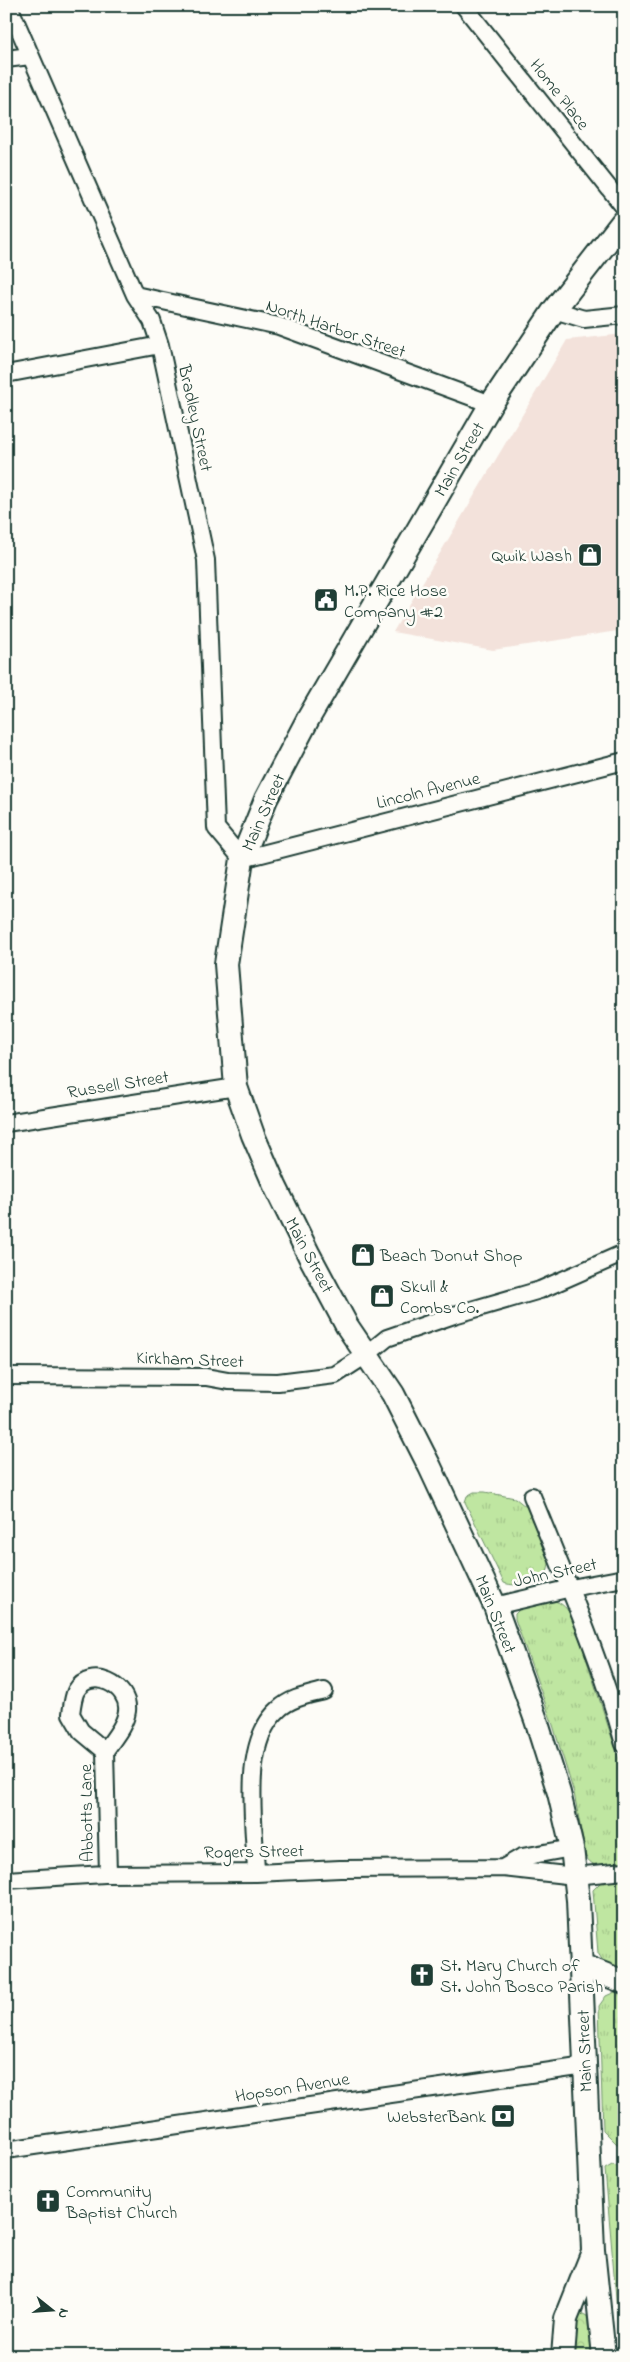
<svg xmlns="http://www.w3.org/2000/svg" width="630" height="2362" font-family="'Indie Flower',sans-serif">
<style>
.built{fill:#f3e2db}
.grass{fill:url(#grass-tufts);stroke:#6f926a}
.park{fill:url(#park-crowns);stroke:#6f926a}
.lines{fill:none;stroke-linecap:round;stroke-linejoin:round}
.street-casing{stroke:#1f3d34;stroke-width:20}
.secondary-casing{stroke:#1f3d34;stroke-width:26}
.street{stroke:#fdfcf7;stroke-width:16}
.secondary{stroke:#fdfcf7;stroke-width:22}
.labels{text-anchor:middle;stroke-width:5;stroke-linejoin:round;paint-order:stroke}
.street-label{font-size:18px;fill:#1f3d34;stroke:#fdfcf7}
.poi-label{font-size:18px;fill:#1f3d34;stroke:#fdfcf7;text-anchor:start}
</style>
<defs>
<pattern id="grass-tufts" width="24" height="20" patternUnits="userSpaceOnUse" patternTransform="scale(1.25)"><rect width="24" height="20" fill="#bfe6a1"/><path d="M3 7l-1-3M5 7V3M7 7l1-3M15 17l-1-3M17 17v-4M19 17l1-3" fill="none" stroke="#a4c68b"/></pattern>
<pattern id="park-crowns" width="20" height="18" patternUnits="userSpaceOnUse" patternTransform="scale(1.25)"><rect width="20" height="18" fill="#bfe6a1"/><path d="M2 6a3 3 0 1 1 6 0M12 15a3 3 0 1 1 6 0" fill="none" stroke="#a4c68b"/></pattern>
</defs>
<rect width="100%" height="100%" fill="#fdfcf7"/>
<filter id="ink" filterUnits="userSpaceOnUse"><feTurbulence type="fractalNoise" baseFrequency=".02" numOctaves="2"/><feDisplacementMap in="SourceGraphic" scale="10" xChannelSelector="R" yChannelSelector="G"/><feConvolveMatrix kernelMatrix="1 2 1 2 8 2 1 2 1" color-interpolation-filters="sRGB"/></filter>
<g filter="url(#ink)">
<!-- built -->
<path class="built" d="M624,334v296l-131,20 -100,-18 174,-292z"/>
<!-- grass -->
<path class="grass" d="M474,1492h11l30,6 15,12 20,49 -3,14c-12,9 -29,15 -43,10l-39,-81 2,-6z
M555,1601c11,4 14,11 19,20l50,154v89c-15,2 -29,7 -38,-7l-12,-64 -21,-68 -38,-106v-5l8,-8z
M624,1878v92l-21,-9 -5,-8 -5,-63 10,-10z
M615,1992l9,2v150h-7l-14,-14 -4,-124 7,-10z
M612,2165l12,2v189h-3l-16,-187z"/>
<!-- park -->
<path class="park" d="M581,2313l6,3 5,40h-18l2,-38z"/>
<g class="lines">
<defs>
<path id="street" d="M9,6l126,289 17,26 8,24 46,215 10,268 26,31 382,-98
M464,6l160,201
M6,59l24,-3
M135,295l144,31 212,78
M554,310l30,9 40,-4
M6,374l154,-29
M6,1123l230,-36
M6,1376l200,1 22,4 50,1 57,-7 31,-20 21,-17 67,-23 86,-25 84,-37
M532,1496c33,82 69,163 92,248
M495,1606l76,-18 53,-10
M105,1751c8,-12 20,-25 22,-40 3,-26 -37,-45 -51,-20 -3,6 -4,15 -5,23l10,17 24,20 3,123
M503,1868l19,-11 50,-9
M256,1873c-1,-47 -16,-129 22,-163 12,-12 30,-15 46,-19
M6,1880l99,-6 151,-1 84,-4 163,-1 72,8 49,-5
M6,2150l579,-84"/>
<path id="secondary" d="M581,1965l43,17
M563,2356l3,-37 26,-65
M604,2356l-11,-106 -15,-350 -6,-52 -13,-55 -23,-73 -41,-114 -65,-139 -37,-73 -46,-68 -38,-71 -34,-69 -22,-51 -17,-48 -10,-123 16,-105 24,-60 42,-80 183,-315 63,-94 70,-90"/>
</defs>
<!-- street casing -->
<use href="#street" class="street-casing"/>
<!-- secondary casing -->
<use href="#secondary" class="secondary-casing"/>
<!-- street -->
<use href="#street" class="street"/>
<!-- secondary -->
<use href="#secondary" class="secondary"/>
</g>
</g>
<!-- icons -->
<defs>
<symbol id="shop-square" viewBox="-11 -11 22 22"><rect x="-9" y="-9" width="18" height="18" rx="4" fill="#1f3d34" stroke="#fdfcf7"/><path d="M-5-2.5h2.3a2.7 3.5 0 0 1 5.4 0H5L5.5 6h-11ZM-1.5-2.5h3a1.5 2.3 0 0 0-3 0Z" fill="#fff"/></symbol>
<symbol id="civic-square" viewBox="-11 -11 22 22"><rect x="-9" y="-9" width="18" height="18" rx="4" fill="#1f3d34" stroke="#fdfcf7"/><path d="M-.6-6.5H3V-4.5H.6V-3L4-1V1h2V6H-6V1h2V-1L-.6-3ZM-1.2 2.5V6h2.4V2.5Z" fill="#fff"/></symbol>
<symbol id="church-square" viewBox="-11 -11 22 22"><rect x="-9" y="-9" width="18" height="18" rx="4" fill="#1f3d34" stroke="#fdfcf7"/><path d="M-1.2-6h2.4v3.5h3.3v2.4h-3.3V6h-2.4V-.1h-3.3v-2.4h3.3Z" fill="#fff"/></symbol>
<symbol id="bank-square" viewBox="-11 -11 22 22"><rect x="-9" y="-9" width="18" height="18" rx="4" fill="#1f3d34" stroke="#fdfcf7"/><path d="M-6-4H6V4H-6ZM0-2.3a2.3 2.3 0 1 0 0 4.6a2.3 2.3 0 1 0 0-4.6Z" fill="#fff"/></symbol>
</defs>
<g fill-rule="evenodd">
<use href="#shop-square" x="576" y="541" width="28" height="28"/>
<use href="#civic-square" x="312" y="586" width="28" height="28"/>
<use href="#shop-square" x="349" y="1241" width="28" height="28"/>
<use href="#shop-square" x="368" y="1282" width="28" height="28"/>
<use href="#church-square" x="408" y="1961" width="28" height="28"/>
<use href="#bank-square" x="489" y="2102" width="28" height="28"/>
<use href="#church-square" x="34" y="2187" width="28" height="28"/>
</g>
<g class="labels">
<!-- street labels -->
<g class="street-label">
<text transform="translate(560 94) rotate(52)" y="6">Home Place</text>
<text transform="translate(336 328) rotate(19)" y="6">North Harbor Street</text>
<text transform="translate(196 418) rotate(78)" y="6">Bradley Street</text>
<text transform="translate(459 459) rotate(-60)" y="6">Main Street</text>
<text transform="translate(428 790) rotate(-14)" y="6">Lincoln Avenue</text>
<text transform="translate(263 812) rotate(-66)" y="6">Main Street</text>
<text transform="translate(118 1084) rotate(-9)" y="6">Russell Street</text>
<text transform="translate(310 1255) rotate(62)" y="6">Main Street</text>
<text transform="translate(190 1359) rotate(2)" y="6">Kirkham Street</text>
<text transform="translate(555 1572) rotate(-12)" y="6">John Street</text>
<text transform="translate(496 1614) rotate(68)" y="6">Main Street</text>
<text transform="translate(86 1813) rotate(-91)" y="6">Abbotts Lane</text>
<text transform="translate(254 1851) rotate(-1)" y="6">Rogers Street</text>
<text transform="translate(584 2051) rotate(-92)" y="6">Main Street</text>
<text transform="translate(292 2087) rotate(-9)" y="6">Hopson Avenue</text>
</g>
<!-- poi labels -->
<g class="poi-label">
<text x="572" y="561" text-anchor="end">Qwik Wash</text>
<text x="344" y="596">M.P. Rice Hose<tspan x="344" dy="21">Company #2</tspan></text>
<text x="380" y="1261">Beach Donut Shop</text>
<text x="400" y="1292">Skull &amp;<tspan x="400" dy="21">Combs Co.</tspan></text>
<text x="440" y="1971">St. Mary Church of<tspan x="440" dy="21">St. John Bosco Parish</tspan></text>
<text x="486" y="2122" text-anchor="end">WebsterBank</text>
<text x="66" y="2197">Community<tspan x="66" dy="21">Baptist Church</tspan></text>
</g>
</g>
<!-- margin -->
<rect width="630" height="2362" fill="none" stroke="#fdfcf7" stroke-width="25"/>
<rect x="12" y="12" width="605" height="2337" fill="none" stroke="#1f3d34" stroke-width="2" filter="url(#ink)"/>
<!-- north arrow -->
<g transform="translate(52 2310) rotate(107)" stroke="#fdfcf7" stroke-width="4" paint-order="stroke">
<path d="M0-4L9 19L0 12L-9 19Z" fill="#1f3d34"/>
<text y="-8" font-size="14" font-weight="bold" text-anchor="middle" fill="#1f3d34">N</text>
</g>
</svg>
